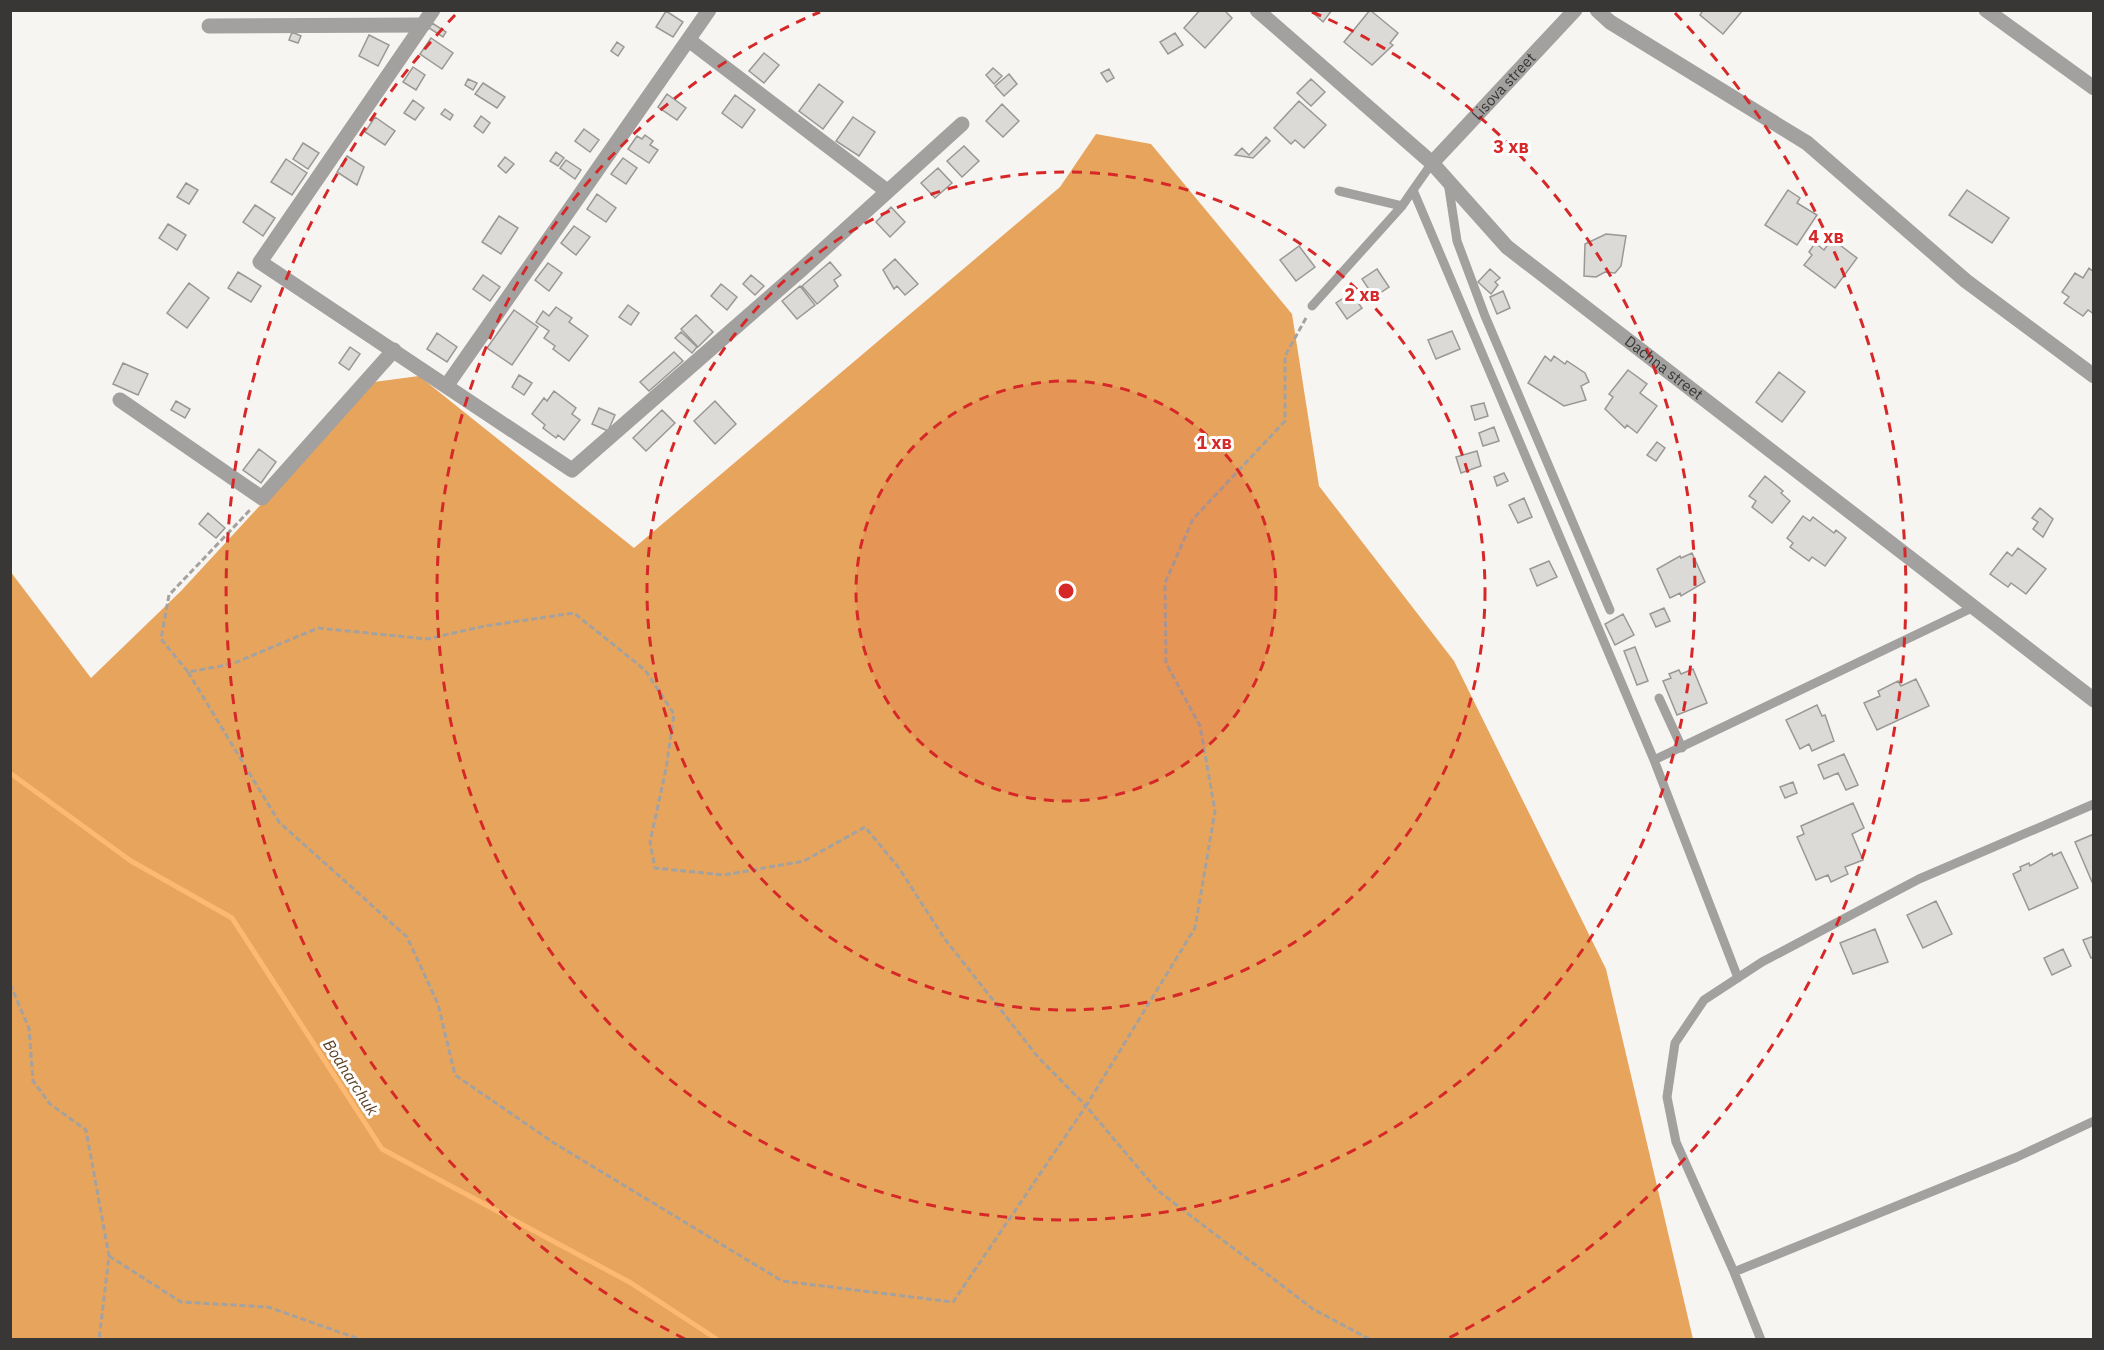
<svg xmlns="http://www.w3.org/2000/svg" width="2104" height="1350" font-family="'IBM Plex Sans',sans-serif">
<style>
.forest{fill:#e7a45c}
.lines{fill:none;stroke-linecap:round;stroke-linejoin:round}
.stream{stroke:#fdb971;stroke-width:5}
.building{fill:#dcdad7;stroke:#9a9895;stroke-width:1.5}
.path{stroke:#a4a2a0;stroke-width:3;stroke-dasharray:6 3;stroke-linecap:butt}
.lane{stroke:#a2a1a0;stroke-width:9}
.street{stroke:#a2a1a0;stroke-width:15}
.ring{fill:none;stroke:#d62828;stroke-width:3;stroke-dasharray:10 8}
.labels{text-anchor:middle;stroke-width:6;stroke-linejoin:round;paint-order:stroke}
.street-label{font-size:15px;fill:#383736;stroke:#fff}
.water-label{font-size:16px;font-style:italic;fill:#5a3d1f;stroke:#fff}
.centre{fill:#d62828;stroke:#fff;stroke-width:3}
.ring-label{font-size:18px;text-anchor:middle;font-weight:bold;fill:#d62828;stroke:#fff;stroke-width:6;stroke-linejoin:round;paint-order:stroke}
</style>
<rect width="100%" height="100%" fill="#f7f5f2"/>
<!-- forest -->
<path class="forest" d="M1096,134l55,10 141,170 27,172 135,175 152,308 87,370h-1682l-1,-768 81,107 90,-87 193,-209 45,-6 215,172 426,-361z"/>
<g class="lines">
<!-- stream -->
<path class="stream" d="M10,773l121,88 101,57 150,231 249,134 87,57"/>
</g>
<!-- building -->
<path class="building" d="M1200,10h24l8,8 -27,30 -21,-20z
M1310,10h22l-9,12z
M1370,10l28,23 -8,10 3,2 -21,20 -28,-23z
M1703,10h40l-20,24 -23,-19z
M666,11l17,11 -10,15 -17,-10z
M432,23l14,9 -3,5 -14,-9z
M292,32l9,4 -3,7 -9,-3z
M1175,33l8,12 -15,9 -8,-12z
M369,35l20,10 -11,21 -19,-10z
M431,38l22,15 -11,16 -22,-15z
M617,42l7,5 -6,9 -7,-5z
M764,53l15,12 -15,18 -15,-12z
M413,67l12,8 -9,15 -13,-8z
M993,68l9,8 -8,8 -8,-9z
M1109,69l5,9 -7,4 -6,-9z
M1009,74l8,10 -13,12 -9,-10z
M468,79l9,4 -4,7 -8,-5z
M1311,79l14,13 -14,14 -14,-13z
M483,83l22,14 -8,11 -22,-14z
M819,84l24,18 -20,27 -24,-18z
M667,94l19,14 -9,12 -19,-13z
M735,95l20,15 -13,18 -20,-15z
M413,100l11,8 -9,12 -11,-7z
M1299,101l27,24 -22,23 -9,-8 -4,4 -17,-16z
M1002,104l17,17 -16,16 -17,-16z
M445,109l8,6 -3,5 -9,-6z
M481,116l9,7 -7,10 -9,-7z
M375,117l20,14 -10,14 -20,-13z
M853,117l22,15 -16,24 -23,-15z
M584,129l15,11 -9,12 -15,-11z
M645,135l8,6 -3,4 8,5 -9,13 -21,-14 9,-13 5,3z
M1266,137l4,4 -17,17 -18,-3 7,-7 7,7z
M303,143l16,10 -11,16 -15,-10z
M964,146l15,15 -17,16 -15,-16z
M556,152l8,6 -6,8 -8,-5z
M347,156l17,11 -7,18 -20,-13z
M505,157l9,7 -8,9 -8,-7z
M623,158l14,10 -11,16 -15,-10z
M286,159l21,14 -15,22 -21,-13z
M566,160l15,10 -6,9 -15,-11z
M938,168l14,15 -17,15 -14,-15z
M186,183l12,7 -9,14 -12,-7z
M1788,190l12,8 -3,5 20,12 -20,30 -32,-20z
M1967,190l42,28 -17,25 -43,-28z
M597,194l19,14 -10,14 -19,-13z
M255,205l20,13 -12,18 -20,-14z
M891,207l14,15 -15,15 -14,-15z
M499,216l19,12 -17,26 -19,-12z
M168,224l18,11 -9,15 -18,-12z
M574,226l16,11 -14,18 -15,-12z
M1606,234l20,2 -5,30 -6,7 -10,-1 -9,5 -12,-1 1,-32z
M1832,239l25,19 -22,30 -31,-23 8,-10 -3,-3 6,-9 9,7z
M1299,246l16,21 -19,14 -16,-21z
M895,259l23,25 -13,11 -8,-9 -3,3 -11,-19z
M830,262l11,13 -7,5 4,6 -21,18 -15,-18z
M548,263l14,10 -13,18 -14,-11z
M2089,268l5,4v42l-6,-4 -5,6 -19,-13 5,-6 -7,-5 13,-19 8,5z
M1377,269l12,18 -15,10 -12,-18z
M1490,269l10,9 -5,4 3,3 -7,9 -13,-12z
M238,272l23,14 -10,16 -23,-14z
M483,275l17,12 -10,14 -17,-12z
M751,275l13,11 -9,9 -12,-11z
M189,283l20,15 -22,30 -20,-15z
M721,284l16,13 -10,13 -16,-14z
M800,286l15,19 -18,14 -15,-18z
M1503,291l7,17 -13,6 -7,-17z
M1351,293l11,15 -15,11 -11,-16z
M628,305l11,8 -8,12 -12,-8z
M556,307l16,11 -3,4 19,14 -19,25 -16,-12 2,-3 -11,-8 5,-7 -13,-9 7,-11 6,5z
M514,310l24,17 -26,38 -25,-17z
M696,315l17,17 -15,15 -17,-18z
M1452,331l8,18 -24,10 -8,-19z
M681,332l16,15 -5,6 -17,-15z
M437,333l20,14 -10,15 -20,-13z
M350,347l10,7 -11,16 -10,-7z
M674,352l9,9 -34,30 -9,-9z
M1545,356l6,5 3,-5 11,8 2,-3 18,12 4,9 -8,4 5,14 -22,6 -36,-23z
M123,363l25,11 -10,21 -25,-11z
M1628,370l19,14 -7,9 17,13 -20,27 -10,-8 -2,3 -20,-19 8,-12 -4,-3z
M1779,372l26,20 -23,30 -26,-20z
M519,375l13,8 -8,12 -12,-8z
M554,391l22,17 -4,6 8,6 -16,20 -6,-5 -2,3 -13,-10 2,-3 -13,-11 12,-16 3,3z
M176,401l14,8 -5,9 -14,-8z
M715,401l21,23 -21,20 -21,-23z
M1484,403l4,13 -13,4 -4,-14z
M599,408l16,7 -7,16 -16,-7z
M662,410l13,13 -29,28 -13,-13z
M1494,427l5,14 -16,5 -4,-13z
M1657,442l8,6 -9,13 -9,-6z
M259,449l17,13 -15,21 -18,-13z
M1477,451l4,15 -20,7 -5,-16z
M1504,473l4,8 -11,5 -3,-9z
M1765,476l18,15 -2,2 9,8 -18,22 -20,-16 4,-6 -7,-5z
M1524,498l8,19 -14,6 -9,-18z
M2040,508l13,11 -10,18 -10,-8 5,-7 -6,-4z
M208,513l17,15 -9,10 -17,-14z
M1803,516l7,5 3,-4 21,16 2,-3 10,8 -21,28 -13,-9 -3,4 -19,-14 3,-4 -6,-5z
M2018,548l28,21 -20,25 -15,-11 -3,4 -18,-13 17,-22 5,4z
M1692,553l13,29 -24,14 -1,-3 -10,5 -13,-29 23,-13 1,2z
M1549,561l8,16 -20,9 -7,-17z
M1664,608l6,13 -14,6 -6,-13z
M1623,614l11,21 -19,10 -10,-21z
M1635,647l13,34 -11,4 -13,-34z
M1693,669l14,34 -30,12 -14,-34 8,-3 -2,-4 10,-4 2,4z
M1916,679l13,27 -52,24 -13,-27 16,-7 -2,-5 20,-10 3,5z
M1817,705l5,11 3,-1 9,26 -22,10 -3,-7 -9,5 -14,-29z
M1844,754l14,31 -12,5 -8,-17 -14,6 -6,-14z
M1793,782l4,11 -12,5 -5,-11z
M1853,803l11,25 -12,6 11,26 -18,7 3,7 -17,8 -3,-7 -12,5 -19,-43 7,-3 -3,-8z
M2094,834v48h-2l-17,-40z
M2061,852l17,36 -49,22 -16,-36 8,-4 -1,-3 9,-4 1,3 22,-13 1,3z
M1936,901l16,33 -29,14 -16,-33z
M1875,929l13,33 -35,12 -13,-31z
M2094,936v21l-3,1 -8,-18z
M2063,949l8,17 -19,9 -8,-17z"/>
<g class="lines">
<!-- path -->
<path class="path" d="M1306,318l-21,38v65l-92,98 -28,64 1,80 34,63 15,85 -20,117 -109,178 71,84 156,119 58,31
M188,672l91,150 128,115 31,67 17,71 99,68 228,138 171,21 133,-196 -48,-49 -94,-119 -45,-70 -34,-41 -61,34 -80,14 -69,-7 -5,-26 16,-73 8,-55 -29,-44 -71,-57 -89,13 -58,13 -109,-11 -86,36 -44,8 -27,-33 8,-44 81,-85
M10,984l19,44 4,53 17,23 36,26 23,126 -10,84
M109,1256l72,46 87,5 94,33
M616,1340v-1"/>
<!-- lane -->
<path class="lane" d="M1432,163l-19,27 241,570
M1448,182l9,59 28,75 125,294
M1339,191l63,15 11,-16
M1312,306l90,-100
M1659,698l23,50
M2094,804l-175,75 -157,83 -58,38 -29,43 -8,54 9,45 58,130 283,-115 77,-36
M1738,978l-84,-218 320,-153
M1734,1272l27,68"/>
<!-- street -->
<g class="street">
<path d="M433,10l-173,252 312,208 230,-201 160,-145"/>
<path id="s1" d="M1257,10l175,153 75,84 587,453"/>
<path d="M1597,10l13,12 197,121 159,138 128,95"/>
<path d="M1986,10l108,78"/>
<path d="M209,26l214,-1"/>
<path d="M690,41l197,150"/>
<path id="s2" d="M1432,163l143,-153"/>
<path d="M447,385l262,-375"/>
<path d="M120,400l142,98 132,-148"/>
</g>
</g>
<!-- distance rings -->
<circle cx="1066" cy="591" r="210" fill="#d62828" fill-opacity=".12"/>
<g class="ring">
<circle cx="1066" cy="591" r="210"/>
<circle cx="1066" cy="591" r="419"/>
<path d="M1312 12A629 629 0 1 1 820 12"/>
<path d="M685 1339A839 839 0 0 1 457 13M1675 13A839 839 0 0 1 1447 1339"/>
</g>
<g class="labels">
<!-- street labels -->
<g class="street-label">
<text dy="5" stroke="none"><textPath href="#s2" startOffset="105">Lisova street</textPath></text>
<text dy="5" stroke="none"><textPath href="#s1" startOffset="543">Dachna street</textPath></text>
</g>
<!-- water labels -->
<g class="water-label">
<text transform="translate(351 1077) rotate(57)" y="6">Bodnarchuk</text>
</g>
</g>
<circle cx="1066" cy="591" r="9" class="centre"/>
<g class="ring-label">
<text x="1511" y="153">3 хв</text>
<text x="1826" y="243">4 хв</text>
<text x="1362" y="301">2 хв</text>
<text x="1214" y="449">1 хв</text>
</g>
<!-- border -->
<rect width="2104" height="1350" fill="none" stroke="#383736" stroke-width="24"/>
</svg>
